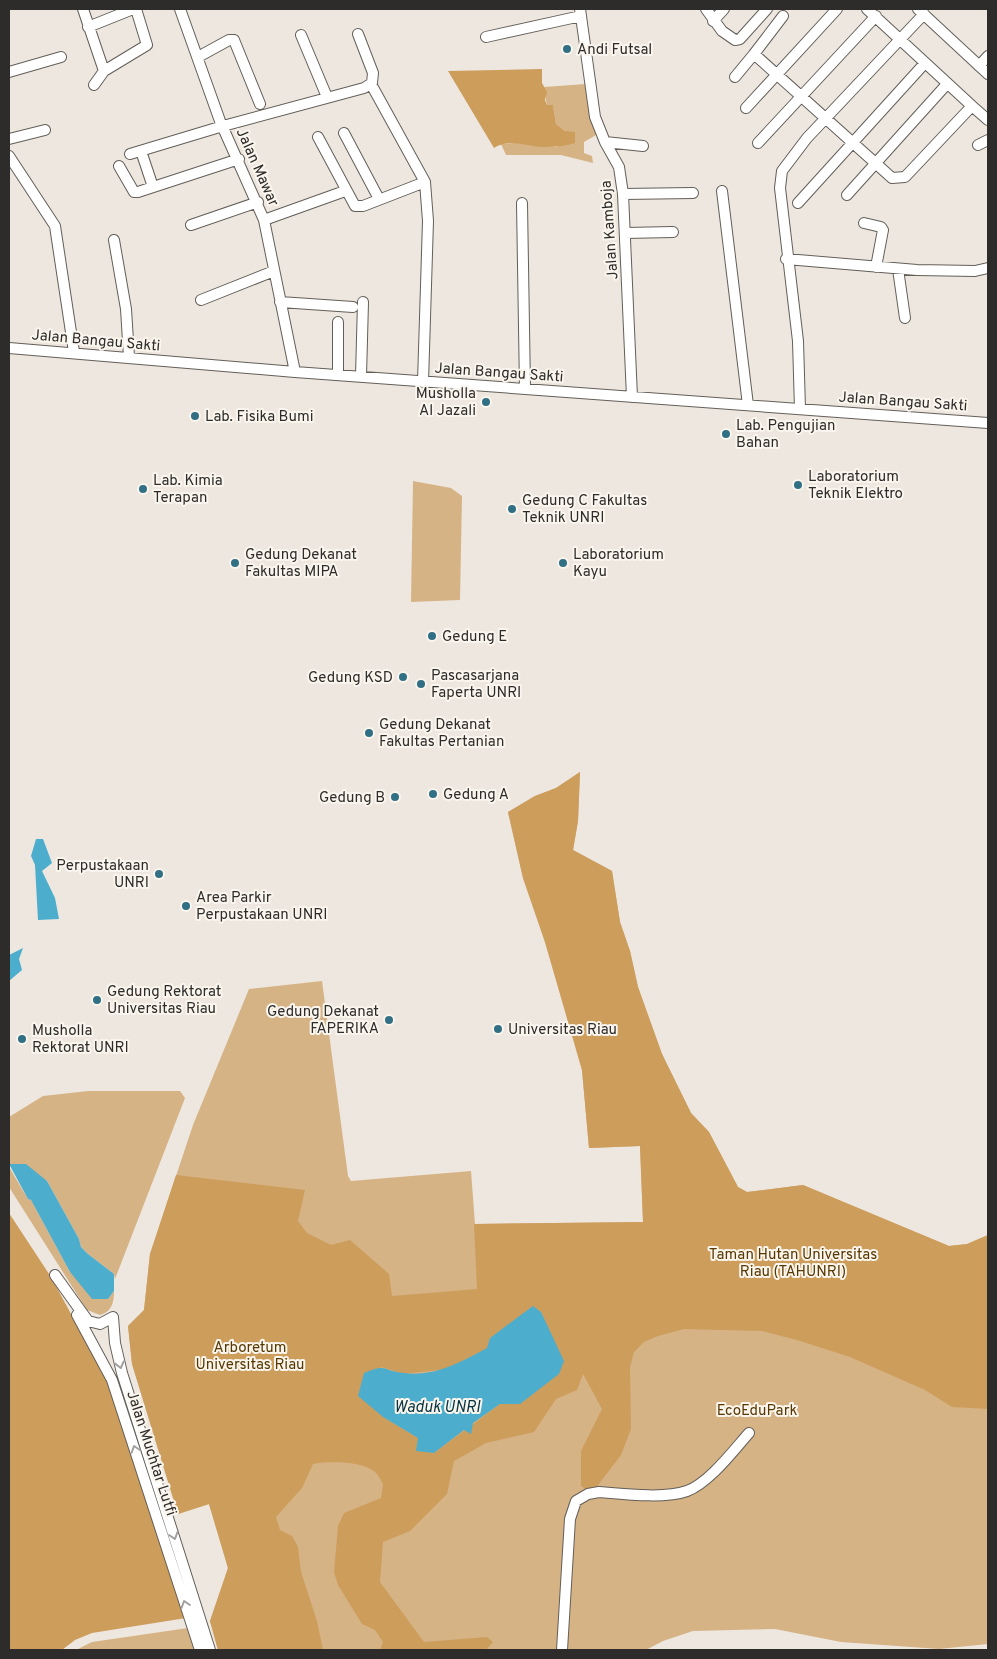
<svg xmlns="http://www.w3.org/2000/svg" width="997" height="1659" font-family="Overpass,sans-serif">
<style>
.green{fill:#d6b385}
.forest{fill:#cd9d5c;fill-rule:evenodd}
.water{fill:#4dadcd}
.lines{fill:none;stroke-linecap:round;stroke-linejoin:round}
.minor-casing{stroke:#635e58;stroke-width:12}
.minor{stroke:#fff;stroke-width:10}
.oneway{stroke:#a1a09f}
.poi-dot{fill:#306f84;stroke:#faf5ed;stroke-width:2}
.labels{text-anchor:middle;stroke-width:4;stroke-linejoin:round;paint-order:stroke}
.poi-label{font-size:15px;fill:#2e2c2a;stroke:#faf5ed;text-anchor:start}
.street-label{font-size:15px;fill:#2e2c2a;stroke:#faf5ed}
.park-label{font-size:15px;fill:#583800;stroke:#faf5ed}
.water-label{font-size:16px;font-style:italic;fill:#083543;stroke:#faf5ed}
</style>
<rect width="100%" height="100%" fill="#ede7e0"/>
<!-- green -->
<path class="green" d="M586,84l10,51 -12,7v11l8,3 1,7 -32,-8h-55l-5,-11 15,-1 41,4 8,-16 -9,-7 -3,-18 -6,-1c-2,-7 0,-12 -3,-18z
M413,481l38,7 11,8 -2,104 -49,2z
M580,772l-2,49 -5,29 39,21 8,51 10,29 8,36 24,67 29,59 18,19 29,55 9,5 56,-7 146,61 18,-2 21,-9v409l-49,5 -98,-7 -66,-13 -82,2 -30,10 -17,9h-428l-8,-29 18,-53 -19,-64 -31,10 -46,-150 -4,-38 16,-16 6,-56 43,-129 56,-136 73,-8 26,195 3,5 120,-10 4,53 168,-2 -3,-76 -51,2 -7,-78 -37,-128 -22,-64 -15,-66 27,-16 21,-8z
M88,1091h92l5,7 -70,181 -1,-5 -26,-20 -7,-7 -2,-8 -32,-58 -25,-16 -13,-1v-47l34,-21z
M9,1167l19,32 3,1 39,72 38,27 6,-8c0,11 -2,21 -14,24l-13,-5 -78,-123z
M188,1628l6,22h-118l16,-8z"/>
<!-- forest -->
<path class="forest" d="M542,69v14l5,9 -2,8 2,5h6l3,19 9,7 10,1v11c-10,3 -20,4 -31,4 -17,0 -34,-9 -50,1l-46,-77z
M580,772l-2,49 -5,29 39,21 8,51 10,29 8,36 24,67 29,59 18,19 29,55 9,5 56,-7 146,61 18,-2 21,-9v174l-36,-2 -27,-17 -75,-33 -53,-17 -35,-9 -78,-2 -26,7 -14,6 -10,10 -4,15 1,62 -10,26 -29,38 -11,-7v-35l21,-42 -19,-35 -6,16 -21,9 -22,33 -48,11 -32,18 -7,33 -37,37 -27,11 -3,40 44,60 63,-5 6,5 -6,7 -107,1 3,-8 -8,-12 -13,-6 -24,-39 -4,-13 4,-46 6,-13 37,-15 2,-14c-2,-3 -4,-8 -7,-11 -11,-12 -48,-12 -63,-9l-11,24 -26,29 4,13 12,6 6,11 3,25 16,49 6,29h-105l-8,-29 18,-53 -19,-64 -31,10 -46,-150 -4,-38 16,-16 6,-56 26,-79 129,15 -7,31 9,12 24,12 19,-5 39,34 3,22 85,-7 -3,-65 169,-2 -3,-76 -51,2 -7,-78 -37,-128 -22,-64 -15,-66 27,-16 21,-8zM509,1326l-9,78 -66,49 -16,-15 -35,-21 -2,-50 23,7 43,-5 41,-21 2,-10z
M9,1213l42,64 57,105 78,236 -94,15 -17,7 -13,10h-53z"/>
<!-- water -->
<path class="water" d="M36,839h7l9,24 -10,8 13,27 4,21 -21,1 -3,-55 -4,-9z
M23,948l-4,11 3,11 -13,11v-26z
M9,1164h17l21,17 32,58 2,8 7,7 26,20v17l-6,8h-16l-22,-27 -39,-72 -3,-1z
M533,1306l8,6 23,49 -5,13 -39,30h-20l-27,19 -2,11 -7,-4 -30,23 -18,-2 2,-13 -35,-21 -25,-21 6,-23c25,-10 17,-2 40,0 31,4 57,-11 83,-25l3,-10z"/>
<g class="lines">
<defs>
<path id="minor" d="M83,9l21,62 43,-26 -11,-36
M180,9l40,112 44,99 31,152
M580,9l15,108 10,25 14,25 4,27 9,203
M706,9l16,22 13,9 5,-1 27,-30
M918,9l70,65
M713,21l11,-12
M88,27l45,-18
M301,35l26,62
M486,37l95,-21
M754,54l29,-38
M198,57l31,-17h5l26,64
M979,66l9,-10
M9,72l52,-15
M735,77l19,-23 138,124 13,-1 67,-71 -105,-97
M371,84l54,98 3,39 -5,161
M94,85l10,-14
M972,106l16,14
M746,108l91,-99
M344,133l35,66
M318,137l37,69h8l62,-24
M9,139l36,-9
M605,142l38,4
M758,143l118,-127
M978,145l10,-5
M130,154l93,-28 141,-38 8,-5 1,-10 -15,-39
M9,156l46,70 19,126
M143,157l10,30
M119,166l15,26h4l101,-33
M722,191l26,214
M623,194l70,-1
M847,195l100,-111
M522,203l3,186
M798,203l127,-140
M264,220l81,-29
M864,223l17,4 2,3 -7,37
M191,225l67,-23
M625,233l48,-1
M114,240l12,69 3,48
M786,259l131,11 58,1 13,-3
M898,269l7,49
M201,300l73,-29
M280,302l73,5
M9,348l286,24 693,51
M338,374v-52
M361,376l2,-74
M800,409l-2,-68 -18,-153 2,-17 25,-33 117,-124
M55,1275l33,46 12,3 13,-7 2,26 7,30 88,277
M77,1315l35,65 88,270
M562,1650l8,-131 6,-18 12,-7 11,-2c24,2 66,7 88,-1 22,-8 46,-40 62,-58"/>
</defs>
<!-- minor casing -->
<use href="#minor" class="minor-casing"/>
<!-- minor -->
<use href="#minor" class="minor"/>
</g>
<!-- one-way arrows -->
<defs><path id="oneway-chevron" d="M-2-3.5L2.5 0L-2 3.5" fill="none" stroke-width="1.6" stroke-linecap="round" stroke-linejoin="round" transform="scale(1.25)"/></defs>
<g class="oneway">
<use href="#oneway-chevron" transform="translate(120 1365) rotate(76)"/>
<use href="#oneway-chevron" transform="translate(135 1449) rotate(-108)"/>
<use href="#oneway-chevron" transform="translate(174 1536) rotate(72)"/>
<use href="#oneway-chevron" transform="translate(185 1604) rotate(-108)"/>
</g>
<!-- markers -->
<g class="poi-dot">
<circle cx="567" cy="49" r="5"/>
<circle cx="486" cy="402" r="5"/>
<circle cx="195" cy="416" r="5"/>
<circle cx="726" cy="434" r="5"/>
<circle cx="798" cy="485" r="5"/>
<circle cx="143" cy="489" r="5"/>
<circle cx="512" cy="509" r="5"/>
<circle cx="235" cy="563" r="5"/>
<circle cx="563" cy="563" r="5"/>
<circle cx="432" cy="636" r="5"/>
<circle cx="403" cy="677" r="5"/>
<circle cx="421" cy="684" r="5"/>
<circle cx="369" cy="733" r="5"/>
<circle cx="433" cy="794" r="5"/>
<circle cx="395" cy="797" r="5"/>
<circle cx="159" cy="874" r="5"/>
<circle cx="186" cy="906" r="5"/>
<circle cx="97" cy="1000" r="5"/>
<circle cx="389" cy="1020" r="5"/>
<circle cx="498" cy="1029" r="5"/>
<circle cx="22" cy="1039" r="5"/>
</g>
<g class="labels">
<!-- poi labels -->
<g class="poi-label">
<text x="577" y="54">Andi Futsal</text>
<text x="476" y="398" text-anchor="end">Musholla<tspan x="476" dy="17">Al Jazali</tspan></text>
<text x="205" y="421">Lab. Fisika Bumi</text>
<text x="736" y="430">Lab. Pengujian<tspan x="736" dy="17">Bahan</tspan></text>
<text x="808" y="481">Laboratorium<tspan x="808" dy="17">Teknik Elektro</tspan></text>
<text x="153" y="485">Lab. Kimia<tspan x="153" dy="17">Terapan</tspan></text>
<text x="522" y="505">Gedung C Fakultas<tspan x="522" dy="17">Teknik UNRI</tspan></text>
<text x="245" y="559">Gedung Dekanat<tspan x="245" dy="17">Fakultas MIPA</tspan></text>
<text x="573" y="559">Laboratorium<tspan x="573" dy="17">Kayu</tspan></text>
<text x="442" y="641">Gedung E</text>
<text x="431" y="680">Pascasarjana<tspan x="431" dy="17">Faperta UNRI</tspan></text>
<text x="393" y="682" text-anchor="end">Gedung KSD</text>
<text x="379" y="729">Gedung Dekanat<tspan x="379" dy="17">Fakultas Pertanian</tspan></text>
<text x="443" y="799">Gedung A</text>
<text x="385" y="802" text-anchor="end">Gedung B</text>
<text x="149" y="870" text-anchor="end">Perpustakaan<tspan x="149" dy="17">UNRI</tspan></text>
<text x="196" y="902">Area Parkir<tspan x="196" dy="17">Perpustakaan UNRI</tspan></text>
<text x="107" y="996">Gedung Rektorat<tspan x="107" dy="17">Universitas Riau</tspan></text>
<text x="379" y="1016" text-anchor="end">Gedung Dekanat<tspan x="379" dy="17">FAPERIKA</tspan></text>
<text x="508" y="1034">Universitas Riau</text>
<text x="32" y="1035">Musholla<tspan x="32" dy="17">Rektorat UNRI</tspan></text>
</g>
<!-- street labels -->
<g class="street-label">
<text transform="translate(258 167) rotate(66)" y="5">Jalan Mawar</text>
<text transform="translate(609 230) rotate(-94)" y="5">Jalan Kamboja</text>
<text transform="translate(96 340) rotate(5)" y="5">Jalan Bangau Sakti</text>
<text transform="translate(499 372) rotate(4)" y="5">Jalan Bangau Sakti</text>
<text transform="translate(903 401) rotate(4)" y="5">Jalan Bangau Sakti</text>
<text transform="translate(152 1453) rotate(72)" y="5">Jalan Muchtar Lutfi</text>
</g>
<!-- park labels -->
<g class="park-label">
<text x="793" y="1259">Taman Hutan Universitas<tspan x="793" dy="17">Riau (TAHUNRI)</tspan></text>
<text x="250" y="1352">Arboretum<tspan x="250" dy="17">Universitas Riau</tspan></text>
<text x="757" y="1415">EcoEduPark</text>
</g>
<!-- water labels -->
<g class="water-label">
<text x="437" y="1412">Waduk UNRI</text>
</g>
</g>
<!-- border -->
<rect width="997" height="1659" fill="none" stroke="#2e2c2a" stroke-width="20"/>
</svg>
